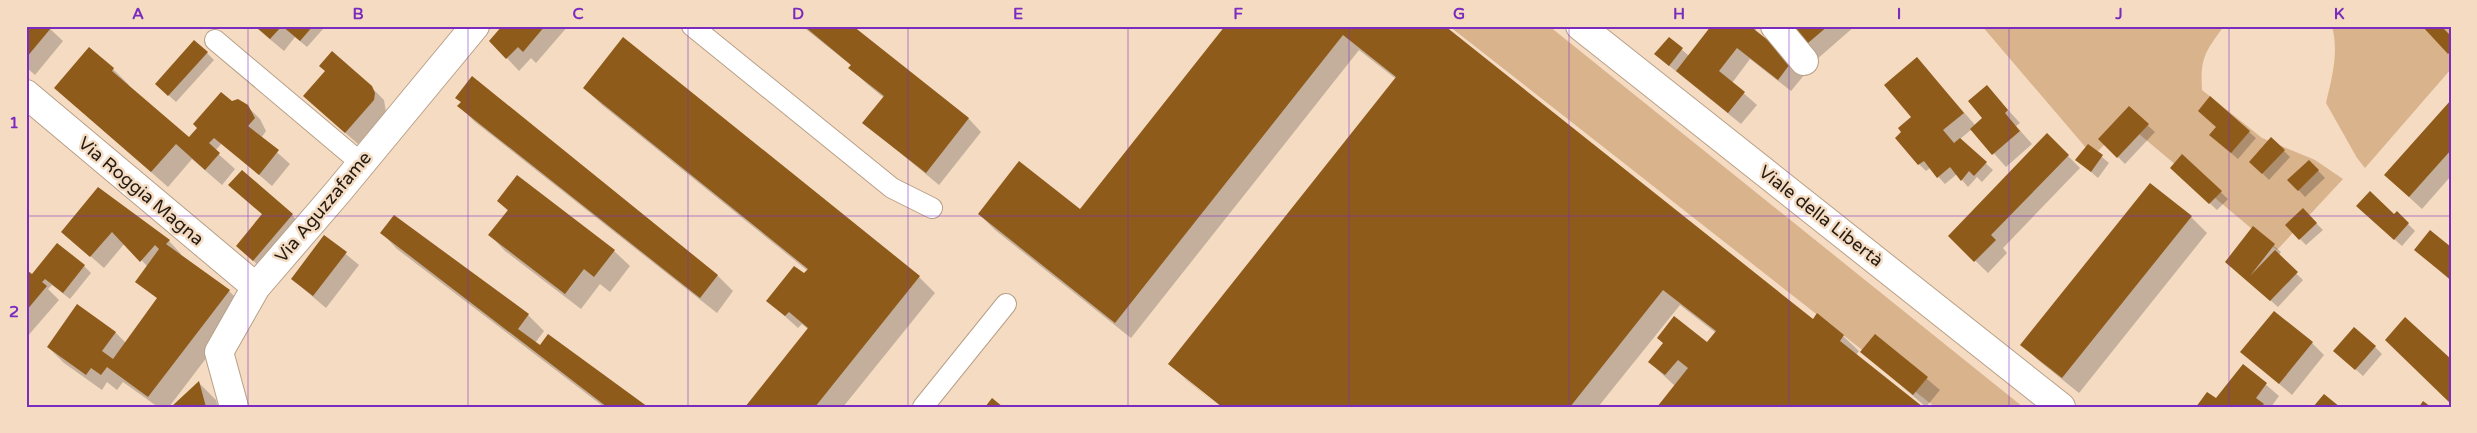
<svg xmlns="http://www.w3.org/2000/svg" width="2477" height="433" font-family="'Varela Round',sans-serif">
<style>
.green{fill:#d9b38c}
.shadow{fill:#0003}
.building{fill:#8f5b1b}
.lines{fill:none;stroke-linecap:round;stroke-linejoin:round}
.service-casing{stroke:#b8a088;stroke-width:22}
.minor-casing{stroke:#b8a088;stroke-width:30}
.service{stroke:#fff;stroke-width:20}
.minor{stroke:#fff;stroke-width:28}
.grid{fill:none;stroke:#7b2cbf;stroke-width:1;stroke-opacity:0.55}
.labels{text-anchor:middle;stroke-width:5;stroke-linejoin:round;paint-order:stroke}
.street-label{font-size:18px;fill:#241b12;stroke:#f4dbc2}
.neatline{fill:none;stroke:#7b2cbf;stroke-width:2}
.grid-label{font-size:16px;text-anchor:middle;font-weight:bold;fill:#7b2cbf}
</style>
<rect width="100%" height="100%" fill="#f4dbc2"/>
<!-- green -->
<path class="green" d="M1449,26h100l474,381h-88z
M1982,26h242c-19,26 -24,32 -22,64l60,48 53,22 28,19 -66,71 -151,-127 -33,33z
M2332,26h119v43l-86,99 -8,-10 -31,-55c6,-26 13,-50 6,-77z"/>
<!-- shadow -->
<path class="shadow" d="M26,26h21l16,15 -28,34 -9,-8z
M254,26h67l2,3 -16,18 -12,-10 -11,14z
M504,26h64l-32,37 -5,-5 -12,13 -28,-30z
M802,26h49l118,93 12,13 -42,53 -75,-62 20,-25 -18,-15 -16,-15 2,-2z
M1227,26h216l370,295 30,15 16,15 -3,4 -181,31 -26,-24 58,-18 9,-11 -36,-28 -82,102h-374l-39,-31v3l35,28 -34,-28 -16,-15 226,-285 -37,-29 -228,288 -136,-108 -16,-16 101,-3z
M1713,26h45l-3,5 50,43 -14,17 -41,-32 -18,24 25,22 -16,19 -79,-64 8,-21 19,17z
M1786,26h69l-39,34z
M624,39l295,238 16,16 -92,114h-97l63,-77 -7,-6 -4,4 -30,-27 40,-30 -206,-166 -18,-17z
M207,53l7,7 -38,42 -13,-12z
M1917,59l59,67 8,-8 3,-31 33,36 -4,3 16,18 -26,23 -34,-38 -12,10 33,31 -11,12 -5,-5 -9,10 -11,-13 -12,10 -15,-16 -4,3 -7,-7 -6,-47z
M113,69l16,16 -1,1 61,53 42,-37 16,4 13,13 6,12 -5,7 29,26 -18,22 -50,-43 -7,8 20,18 -13,16 -30,-26 -24,28 -113,-99z
M326,72l45,15 13,13 2,12 -28,32 -41,-36z
M472,78l246,198 15,15 -16,22 -242,-191 -16,-16 3,-3 -5,-5z
M2451,102v74l-29,33 -24,-22z
M2129,108l26,24 -30,32 -25,-25z
M2249,132l7,6 -18,21 -20,-17z
M2047,135l33,33 -77,80 4,5 -19,20 -38,-37z
M2088,145l21,18 -11,15 -21,-18z
M2284,151l6,6 -21,23 -18,-18z
M2182,156l46,43 -11,11 -39,-36z
M2309,161l16,17 -20,19 -16,-17z
M230,185l62,30 12,13 -38,44 -29,-26 26,-31z
M2150,185l41,32 16,16 -128,160 -41,-33 -16,-16z
M98,189l71,52 12,13 -1,1 49,36 16,16 -76,100h-11l-35,-25 -6,8 -10,-8 -5,8 -38,-27 -16,-16 67,-15 11,11 32,-44 -21,-17 11,-15 -23,-24 -21,25 -41,-36z
M498,201l116,50 16,15 -20,26 -10,-8 -19,25 -76,-58 -15,-16 18,-24z
M2357,206l37,10 3,-3 18,18 -13,15z
M394,217l134,98 16,16 -9,12 111,64h-42l-207,-158 -15,-16z
M2310,217l13,13 -17,15 -6,-6z
M2253,228l28,24 -3,4 25,24 -25,27 -44,-39z
M324,236l35,29 -33,43 -34,-29z
M2451,249v32l-35,-31z
M84,266l7,7 -21,26 -18,-14 -4,4 11,11 -33,38v-63l12,6z
M1875,335l65,55 -14,17 -64,-55z
M2312,343l12,12 -32,40 -50,-43z
M2375,347l7,7 -19,22 -21,-19z
M2243,365l36,31 -8,11h-74l19,-7z
M199,383l17,17 2,7h-45z"/>
<!-- building -->
<path class="building" d="M26,26l25,2 -25,30z
M255,26h27l-12,13z
M282,26h31l-13,15z
M502,26h43l-22,26 -5,-5 -12,12 -17,-18z
M804,26h49l116,92 -43,55 -64,-50 22,-27 -36,-28 3,-3z
M1225,26h220l368,293 4,-6 27,22 -4,6 83,66h-266l31,-39 -10,-8 -13,15 -17,-13 15,-19 -6,-5 17,-22 33,26 9,-11 -53,-41 -93,117h-348l-54,-43 228,-287 -53,-42 -228,288 -137,-109 41,-53 61,48z
M1711,26h39l43,34 -15,20 -41,-32 -18,23 26,21 -17,21 -52,-42z
M1784,26h44l-26,22z
M2422,26h19l10,10v15l-3,3z
M623,37l297,239 -105,131h-70l63,-79 -19,-16 -4,4 -19,-15 28,-35 10,7 4,-4 -225,-181z
M1669,37l14,11 -14,18 -15,-12z
M194,40l14,12 -40,44 -13,-12z
M89,47l25,21 -2,3 77,66 8,-9 -4,-4 28,-32 11,9 6,-2 10,6 7,13 -7,8 31,24 -20,25 -45,-37 -5,5 11,10 -15,17 -29,-26 -25,28 -97,-84z
M332,51l40,35 3,7 -1,7 -29,33 -42,-37 22,-25 -6,-5z
M1917,57l47,56 -21,17 11,13 6,-5 27,24 -13,14 -5,-5 -8,10 -11,-14 -13,11 -13,-17 -6,4 -23,-27 6,-6 -3,-4 13,-11 -27,-32z
M472,76l246,199 -18,23 -243,-192 4,-4 -6,-4z
M1987,85l21,25 -3,3 15,18 -28,24 -22,-26 12,-11 -14,-17z
M2210,96l40,35 -19,22 -22,-18 7,-8 -18,-16z
M2451,100v50l-42,47 -25,-22z
M2129,106l20,18 -32,34 -19,-19z
M2047,133l22,22 -78,80 5,5 -22,22 -26,-26z
M2271,137l14,13 -23,24 -13,-12z
M2088,144l15,11 -12,17 -16,-12z
M2182,154l40,37 -13,13 -39,-36z
M2309,160l10,10 -21,21 -11,-11z
M242,170l51,44 -40,47 -17,-15 26,-32 -34,-29z
M517,175l98,75 -21,27 -10,-8 -19,25 -77,-59 20,-25 -11,-9z
M2150,183l42,33 -130,162 -42,-33z
M98,187l72,53 -4,4 64,46 -82,107 -41,-30 -6,8 -10,-7 -5,7 -39,-28 30,-43 39,28 -14,19 11,8 44,-61 -22,-16 24,-33 -4,-4 -15,17 -28,-30 -22,25 -29,-25z
M2370,191l24,23 3,-3 12,12 -15,17 -38,-34z
M2303,208l14,15 -18,17 -14,-15z
M394,215l135,99 -11,15 22,16 8,-11 100,73h-41l-227,-174z
M2253,226l22,18 -25,32 25,-26 23,22 -28,29 -45,-39z
M2430,230l21,17v33l-37,-30z
M324,235l23,17 -34,44 -22,-17z
M57,243l28,22 -22,28 -18,-14 -3,3 5,4 -21,25v-38l2,-2 4,3z
M2274,311l39,31 -34,42 -39,-32z
M2405,317l46,42v45l-66,-64z
M2354,327l22,19 -21,24 -22,-19z
M1875,334l53,43 -15,18 -53,-43z
M2243,364l24,19 -11,15 8,6 -3,3h-65l11,-15 9,6z
M199,381l7,26h-35z
M2324,394l16,13h-27z
M992,398l11,9h-18z
M2423,401l8,6h-12z"/>
<g class="lines">
<defs>
<path id="service" d="M692,26l200,162 40,20
M215,40l146,123
M923,407l83,-103"/>
<path id="minor" d="M1580,26l481,381
M1775,26l29,35
M26,94l230,193
M234,407l-15,-55 37,-65 81,-94 138,-167"/>
</defs>
<!-- service casing -->
<use href="#service" class="service-casing"/>
<!-- minor casing -->
<use href="#minor" class="minor-casing"/>
<!-- service -->
<use href="#service" class="service"/>
<!-- minor -->
<use href="#minor" class="minor"/>
</g>
<!-- grid -->
<path class="grid" d="M248,26v381M468,26v381M688,26v381M908,26v381M1128,26v381M1349,26v381M1569,26v381M1789,26v381M2009,26v381M2229,26v381M26,216h2425"/>
<g class="labels">
<!-- street labels -->
<g class="street-label">
<text transform="translate(141 191) rotate(40)" y="6">Via Roggia Magna</text>
<text transform="translate(323 207) rotate(-50)" y="6">Via Aguzzafame</text>
<text transform="translate(1821 216) rotate(38)" y="6">Viale della Libertà</text>
</g>
</g>
<!-- border -->
<rect width="2477" height="433" fill="none" stroke="#f4dbc2" stroke-width="55"/>
<rect x="28" y="28" width="2422" height="378" class="neatline"/>
<g class="grid-label">
<text x="138" y="19">A</text>
<text x="358" y="19">B</text>
<text x="578" y="19">C</text>
<text x="798" y="19">D</text>
<text x="1018" y="19">E</text>
<text x="1238" y="19">F</text>
<text x="1459" y="19">G</text>
<text x="1679" y="19">H</text>
<text x="1899" y="19">I</text>
<text x="2119" y="19">J</text>
<text x="2339" y="19">K</text>
<text x="14" y="128">1</text>
<text x="14" y="317">2</text>
</g>
</svg>
